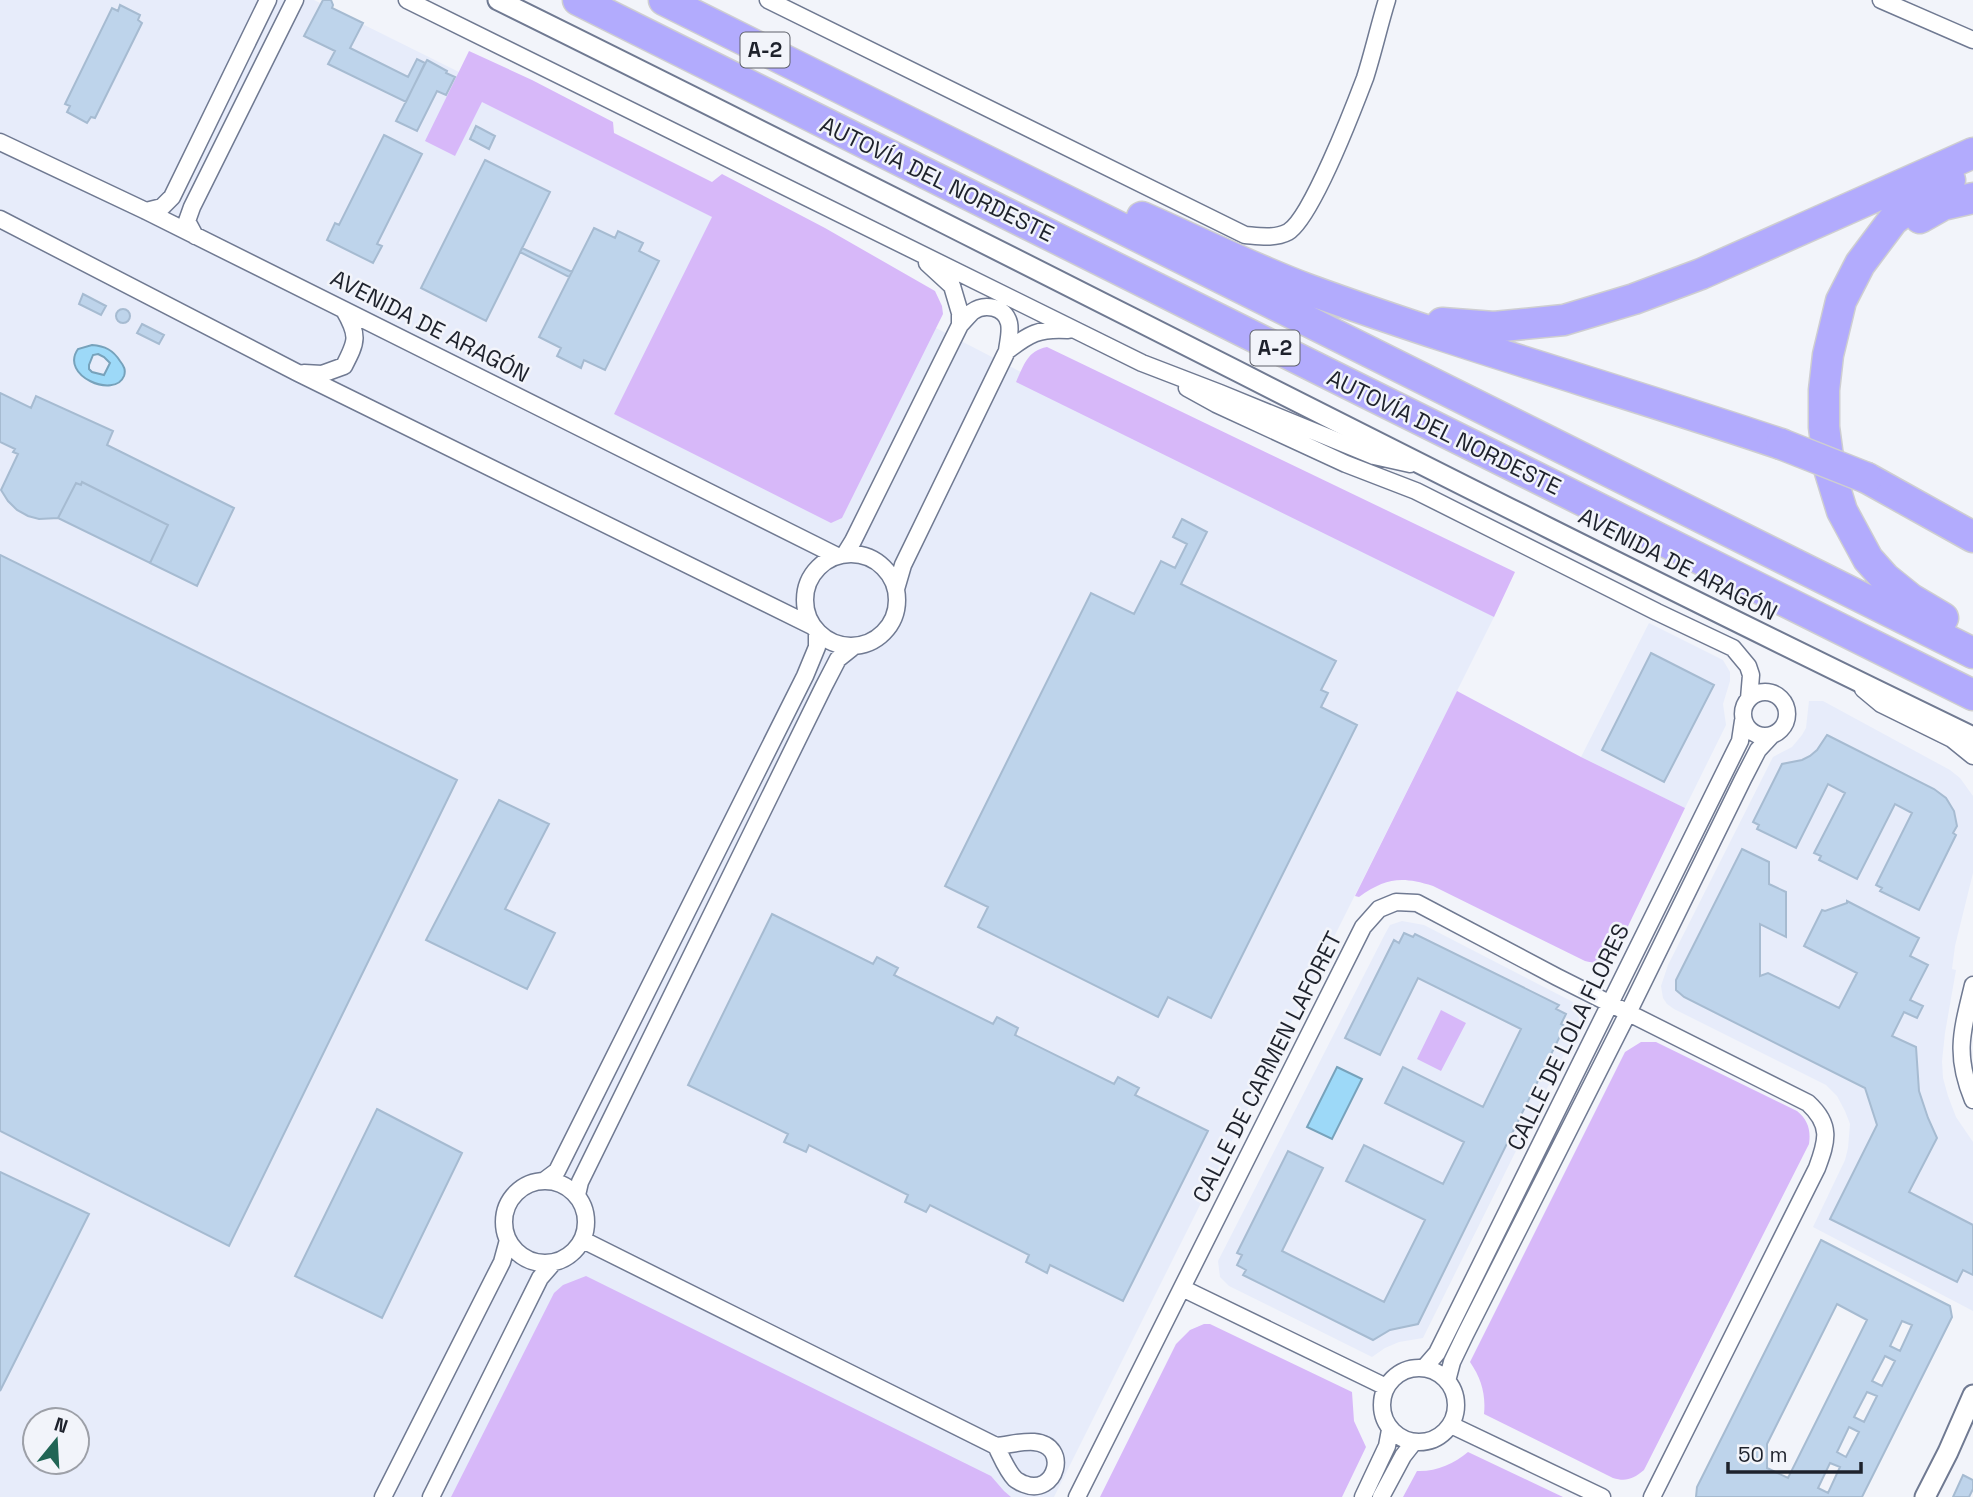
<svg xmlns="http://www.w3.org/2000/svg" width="1973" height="1497" font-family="'Space Grotesk',sans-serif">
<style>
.built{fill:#e7ecfa;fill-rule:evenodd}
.green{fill:#d7b8f9}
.water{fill:#9dd9f8;stroke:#77a2bb;stroke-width:2;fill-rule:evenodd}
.building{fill:#bed4eb;stroke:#a6bbd1;stroke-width:2;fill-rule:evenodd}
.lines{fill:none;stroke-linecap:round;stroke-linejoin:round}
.minor-casing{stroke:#707a92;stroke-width:19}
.tertiary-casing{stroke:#707a92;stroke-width:23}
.motorway-casing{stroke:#ceced1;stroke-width:33}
.minor{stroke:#fff;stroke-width:16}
.tertiary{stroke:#fff;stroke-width:19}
.motorway{stroke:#b2abfd;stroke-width:30}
.motorway-bridge-casing{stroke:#ceced1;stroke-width:33;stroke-linecap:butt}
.motorway-bridge{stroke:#b2abfd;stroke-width:30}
.labels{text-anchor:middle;stroke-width:5;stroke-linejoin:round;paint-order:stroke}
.shield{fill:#f2f4fa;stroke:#5e616a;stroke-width:2}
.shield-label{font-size:21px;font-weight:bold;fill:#1e222c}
.street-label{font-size:23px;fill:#1e222c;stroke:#f2f4fa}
</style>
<rect width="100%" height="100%" fill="#f2f4fa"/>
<!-- built -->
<path class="built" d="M0,0h314l145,72 253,145 224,111 558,289 -440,880h-1054zM35,1420h42v42h-42z
M1649,623l74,37 7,12v9l-7,23 3,21 -41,83 -104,-51z
M1809,701h14l127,69 10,8 13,18v77l-18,73 -3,23 4,1 -11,63 -3,28 1,17 5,18 8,21 17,25v169l-160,-84 32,-67 3,-12 2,-24 -5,-13 -8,-15 -11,-11 -152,-76 -7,-5 -4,-6 -2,-12 7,-21 105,-208 19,-10 10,-12 4,-7z
M1402,921l22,4 149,77 6,16 -2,10 -154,310 -24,4 -14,6 -13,9 -143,-71 -9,-9 -2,-16 167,-327 5,-9z"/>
<!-- green -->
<path class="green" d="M469,51l63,29 81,42 1,11 98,49 10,-8 103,54 110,63 7,15 1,8 -101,204 -11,5 -217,-109 98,-197 -230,-115 -27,54 -30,-15z
M1047,347l468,225 -21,45 -478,-235c8,-17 11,-31 31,-35z
M1457,691l124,66 104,51 -68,141c-9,14 -17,16 -32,12l-152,-75c-32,-10 -47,-8 -74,11l-4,-1z
M1441,1010l25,13 -25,48 -24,-12z
M1641,1042h15l141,69c11,9 14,19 12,33l-165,326c-11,9 -18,12 -31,8l-129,-64c2,-20 -3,-36 -14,-52l155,-310z
M586,1276l405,200 13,15 7,6h-560l103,-204 9,-8z
M1204,1324h6l142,68 2,29 12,26 -24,50h-242l76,-153 14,-14z
M1468,1452l95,45h-160l14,-26c18,1 37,-7 51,-19z"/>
<!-- water -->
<path class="water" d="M92,345c13,1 21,5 28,16 4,5 6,9 4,15 -9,23 -65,0 -46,-27zM98,354l6,3 6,6 -6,12 -12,-3 -3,-3v-4l4,-10z
M1337,1067l25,12 -30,60 -25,-12z"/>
<!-- building -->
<path class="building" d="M323,0h8l2,5 -1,3 31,15 -13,25 58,29 9,-18 8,4 -19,39 -78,-38 7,-13 -31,-15z
M120,5l20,10 -2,5 4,3 -47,95 -4,-1 -4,6 -20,-11 3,-6 -5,-2 47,-96 6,3z
M427,60l20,11 -1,2 9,4 -9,18 -9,-4 -20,40 -21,-10z
M476,126l19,10 -6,13 -19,-10z
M384,135l38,19 -45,90 5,2 -9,17 -46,-23 8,-17 4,2z
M485,160l65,32 -64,129 -65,-33z
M594,228l21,10 3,-7 25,12 -4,8 20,10 -54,109 -21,-10 -3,8 -24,-12 4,-8 -22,-11z
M522,248l50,24 -3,5 -49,-25z
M83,294l23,12 -5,9 -22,-11z
M116 316a7 7 0 1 1 14 0a7 7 0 1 1-14 0Z
M142,324l22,11 -5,9 -22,-11z
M0,393l31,15 5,-12 77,35 -6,14 127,63 -37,78 -47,-23 18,-38 -86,-43 -1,3 -5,-2 -18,35 -19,1 -11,-3 -11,-6 -9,-9 -7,-11 17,-36 -5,-2 2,-3 -15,-7z
M82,482l86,43 -18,38 -92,-45 18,-35 5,2z
M1182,519l25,13 -26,52 155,77 -15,29 7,3 -7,14 36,18 -146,293 -43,-21 -10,20 -180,-90 10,-20 -43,-21 146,-293 43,21 27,-53 14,7 12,-24 -14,-7z
M0,555l457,225 -228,466 -229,-115z
M1651,653l63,32 -50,97 -62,-32z
M1827,735l107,54 12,9 8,13 3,15 -4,7 3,2 -37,75 -39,-19 2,-3 -6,-3 36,-72 -17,-9 -38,75 -38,-19 2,-4 -7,-3 31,-60 -17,-9 -32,64 -39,-19 2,-4 -6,-3 29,-58 20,-4 8,-4 7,-6z
M499,800l50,24 -44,85 50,24 -28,56 -101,-49z
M1742,849l27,13v22l17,8v45l-26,-13v52l8,-3 71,35 18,-35 -53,-27 18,-36 3,1 22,-8v-2l72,37 -9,18 18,9 -18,35 13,6 -6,12 -13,-6 -12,24 24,11 3,44 9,27 9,20 -28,54 64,33v50l-10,-5 -6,12 -127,-63 47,-94 -12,-37 -181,-91 -8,-7v-10z
M772,914l101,50 4,-7 21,11 -4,7 99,49 4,-7 21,11 -3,7 99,49 4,-7 21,11 -4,7 73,36 -85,170 -73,-36 -3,8 -21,-11 3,-7 -99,-50 -4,7 -21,-10 3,-7 -99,-50 -3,7 -22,-10 4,-8 -100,-49z
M1404,933l9,4 2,-3 144,71 -3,4 10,5 -5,10 4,2 -147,298 -28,6 -17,10 -130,-65 3,-5 -9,-5 5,-10 -5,-2 51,-102 35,17 -41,83 102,51 41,-82 -79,-39 18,-36 79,39 21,-42 -79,-39 18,-36 80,40 38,-78 -103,-51 -38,77 -35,-17 49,-98 5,3z
M377,1109l85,44 -80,165 -87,-42z
M0,1172l89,42 -89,177z
M1821,1240l123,63 6,3 2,11 -90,180h-166l1,-10zM1837,1304l30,16 -79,158 -21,-10v-24zM1902,1321l10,4 -12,26 -10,-5zM1885,1356l10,5 -13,25 -10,-5zM1867,1392l10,4 -13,26 -10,-5zM1849,1427l10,5 -13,25 -9,-5zM1830,1463l10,4 -12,26 -10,-5z
M1963,1475l10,5v9l-4,8h-16z"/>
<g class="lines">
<defs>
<path id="minor" d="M407,0l735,363 78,30 154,63 36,8
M768,0l477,235c13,1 30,4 43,-3 23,-13 66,-125 77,-154 8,-25 14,-52 22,-78
M1881,0l92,40
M0,142l146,69 691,345
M146,211l16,-4 10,-10 96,-197
M0,219l298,154 514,253
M195,236l-8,-15 5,-14 103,-207
M927,263l25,23 8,27v12
M1007,351c22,-17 32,-23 61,-21
M304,373l18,1 22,-8c13,-25 15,-30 0,-56
M1187,388l29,16 130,60 70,27 241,121 76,36 15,18 3,9 -2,24
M805 600a46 46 0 1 1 92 0a46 46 0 1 1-92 0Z
M845,554l8,-13 107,-216c4,-4 8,-9 12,-13 12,-9 33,-6 37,11 2,9 -1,19 -2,28l-104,214 -7,24
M1863,689l18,15 71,35 21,17
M1743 714a22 22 0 1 1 44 0a22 22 0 1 1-44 0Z
M1973,985c-11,46 -19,69 0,115
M545,1180l12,-9 248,-495 12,-29v-14
M504 1222a41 41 0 1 1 82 0a41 41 0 1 1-82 0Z
M577,1195l3,-13 244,-496 14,-27 15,-12
M583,1240l413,206c12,-1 26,-5 38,-4 37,3 22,55 -10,42 -1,0 -8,-4 -9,-5 -8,-8 -14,-23 -19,-33
M1182,1288l204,99
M1382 1405a37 37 0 1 1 74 0a37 37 0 1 1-74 0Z
M1424,1368l13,-15 303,-612 3,-20
M1447,1381l5,-19 13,-27 163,-322 115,-234 15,-29 13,-14
M1451,1425l151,72
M383,1497l119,-235 6,-22
M431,1497l109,-219 13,-15
M1077,1497l286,-570 16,-18 17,-7 21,1 140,74 251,126c24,22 19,38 9,65l-165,329
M1363,1497l24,-51 3,-16
M1381,1497l22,-41 11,-14"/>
<path id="tertiary" d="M498,0c493,243 980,498 1475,737
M1925,1497l23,-45 25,-57"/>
<path id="motorway" d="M578,0l1395,695
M664,0l1309,653
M1142,217c55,24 109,51 165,72 156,57 317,102 474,155
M1920,218l23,-13 30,-7
M1442,323l52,4 70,-7 70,-21 67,-25 272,-121
M1867,478l106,59
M1943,618l-32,-19 -26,-21 -17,-19 -26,-48 -12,-39 -6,-45v-37l4,-35 13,-54 19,-37 33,-44 41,-31 16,-9"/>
</defs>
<!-- minor casing -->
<use href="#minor" class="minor-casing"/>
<!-- tertiary casing -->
<use href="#tertiary" class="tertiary-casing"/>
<!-- motorway casing -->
<use href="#motorway" class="motorway-casing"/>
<!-- minor -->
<use href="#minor" class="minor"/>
<!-- tertiary -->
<use href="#tertiary" class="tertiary"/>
<!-- motorway -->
<use href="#motorway" class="motorway"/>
<defs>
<path id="motorway-bridge" d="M1781,444l86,34"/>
</defs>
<!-- motorway-bridge casing -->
<use href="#motorway-bridge" class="motorway-bridge-casing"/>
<!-- motorway-bridge -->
<use href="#motorway-bridge" class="motorway-bridge"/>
</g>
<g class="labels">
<!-- shield labels -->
<g class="shield">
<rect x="740.5" y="32.5" width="49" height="35" rx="5"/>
<rect x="1250.5" y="330.5" width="49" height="35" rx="5"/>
</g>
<g class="shield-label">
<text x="765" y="57">A-2</text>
<text x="1275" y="355">A-2</text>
</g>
<!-- street labels -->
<g class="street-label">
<text transform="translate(937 179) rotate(26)" y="8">AUTOVÍA DEL NORDESTE</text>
<text transform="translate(430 326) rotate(27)" y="8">AVENIDA DE ARAGÓN</text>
<text transform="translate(1444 432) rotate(26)" y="8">AUTOVÍA DEL NORDESTE</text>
<text transform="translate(1678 564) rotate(27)" y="8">AVENIDA DE ARAGÓN</text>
<text transform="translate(1568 1037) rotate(-64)" y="8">CALLE DE LOLA FLORES</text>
<text transform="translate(1267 1067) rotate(-63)" y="8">CALLE DE CARMEN LAFORET</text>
</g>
</g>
<!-- north arrow -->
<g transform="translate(56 1441) rotate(18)"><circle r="33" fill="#f2f4fa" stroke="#9da0a8" stroke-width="2"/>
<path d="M0-5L12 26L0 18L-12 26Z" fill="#216555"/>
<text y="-10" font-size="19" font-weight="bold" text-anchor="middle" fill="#1e222c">N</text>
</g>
<!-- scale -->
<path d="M1728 1462v10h133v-10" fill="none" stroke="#1e222c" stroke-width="3.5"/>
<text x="1738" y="1462" font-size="21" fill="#1e222c" stroke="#f2f4fa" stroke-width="5" paint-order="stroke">50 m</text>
</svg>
